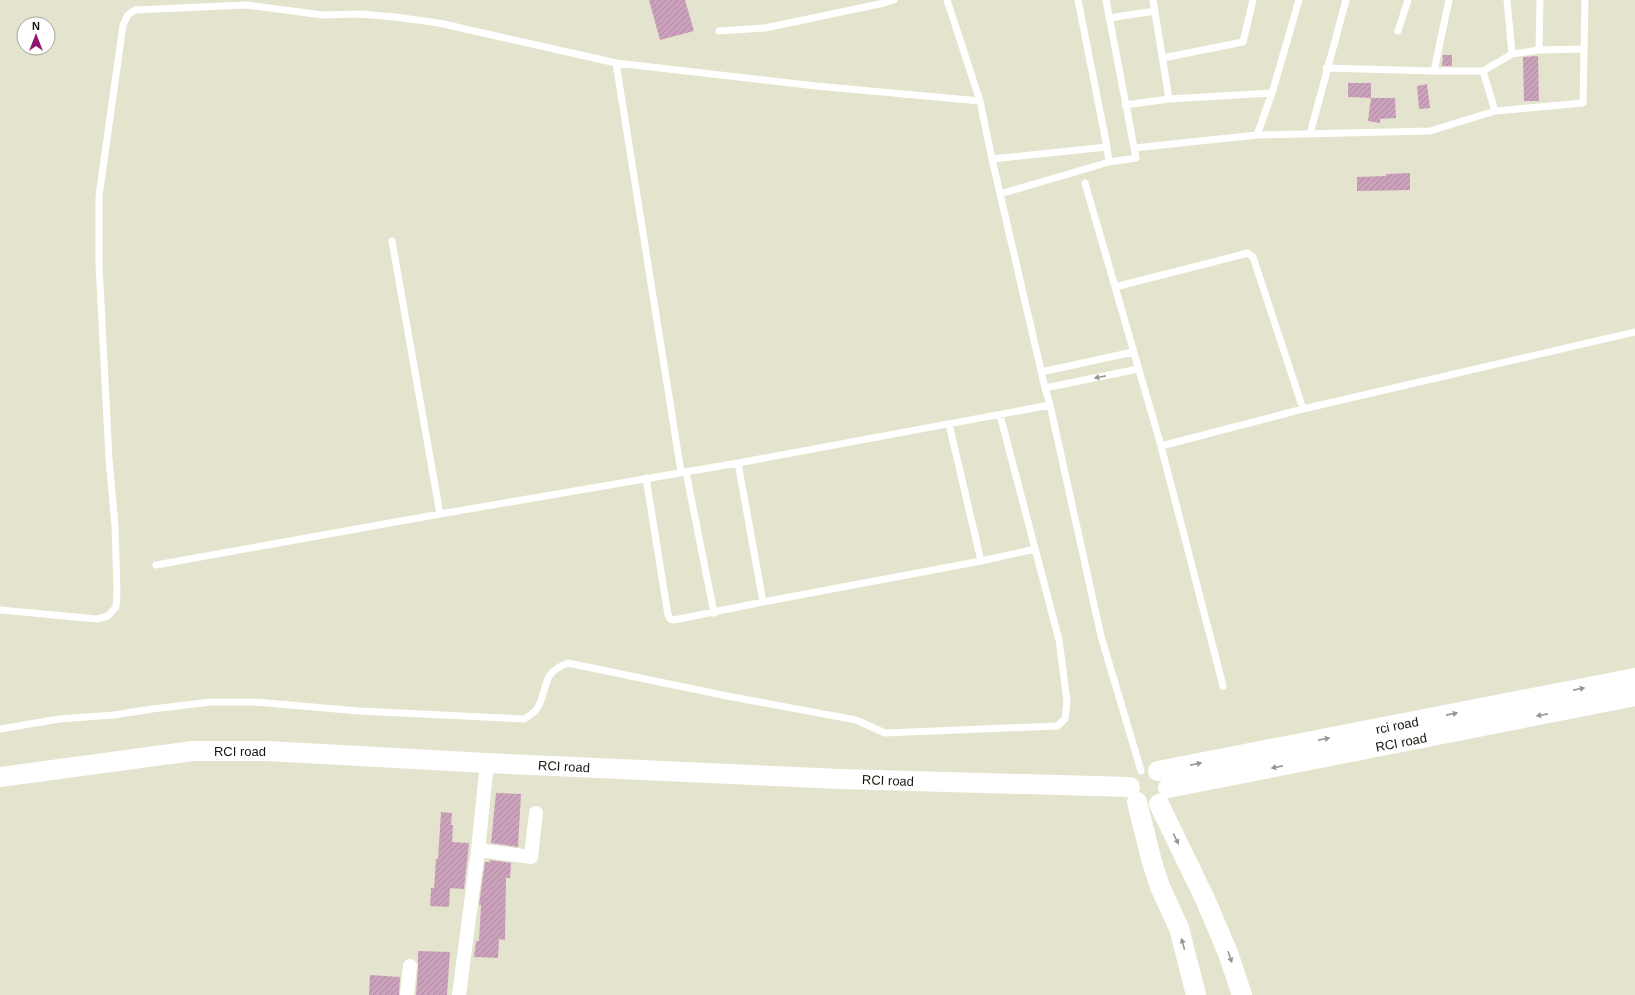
<svg xmlns="http://www.w3.org/2000/svg" width="1635" height="995" font-family="Arial,sans-serif">
<style>
.building{fill:url(#building-hatch)}
.lines{fill:none;stroke-linecap:round;stroke-linejoin:round}
.lane{stroke:#fff;stroke-width:7}
.street{stroke:#fff;stroke-width:14}
.secondary{stroke:#fff;stroke-width:20}
.oneway{fill:#969693}
.labels{text-anchor:middle;stroke-width:4;stroke-linejoin:round;paint-order:stroke}
.street-label{font-size:13px;fill:#16160e;stroke:#fff}
</style>
<defs>
<pattern id="building-hatch" width="6" height="6" patternUnits="userSpaceOnUse"><rect width="6" height="6" fill="#cca1bb"/><path d="M-1 1l2-2M0 6l6-6M5 7l2-2" fill="none" stroke="#ae8aa0"/></pattern>
</defs>
<rect width="100%" height="100%" fill="#e3e3ce"/>
<!-- building -->
<path class="building" d="M649,0h36l9,31 -34,9z
M1443,55h9v11h-10z
M1535,56h3l1,45h-15l-1,-44z
M1348,83h23v15l-23,-1z
M1427,84l3,24 -11,1 -2,-23z
M1371,98h24l1,20 -16,1v4l-12,-2z
M1410,173v17l-53,1v-14l29,-1v-2z
M496,793l25,1 -3,53 -27,-4z
M441,812l11,1 -1,12h2l-1,17 17,1 -5,46 -14,-1 -1,19 -19,-1 1,-18h3l2,-29h2z
M490,860l21,3 -1,15h-4l-1,62 -6,-1 -1,19 -24,-1 2,-16h3l2,-36h-2l6,-43h5z
M418,951l32,1 -3,43h-31l2,-28z
M370,975l30,2 -1,18h-30z"/>
<g class="lines">
<!-- lane -->
<path class="lane" d="M883,0l1,3 10,-3
M947,0l33,101 12,58 53,229 5,17 51,231 40,135
M1106,0l30,158 -27,4 -2,-15
M1153,0l16,99
M1449,0l-15,71h49
M1109,18l46,-7
M719,31l46,-3 119,-25
M1398,31l10,-31
M1539,50l1,-50
M1512,54l27,-4 45,-1
M1163,58l80,-16 10,-42
M616,63l65,409
M1326,68l108,3
M1125,105l44,-6 103,-6
M1495,111l88,-8 2,-103
M1310,134l36,-134
M1257,135l15,-42 27,-93
M1134,148l123,-13 173,-4 65,-20 -12,-40 29,-17 -5,-54
M992,159l115,-12 -29,-147
M1085,183l76,263 142,-37 332,-77
M1000,194l109,-32
M392,241l48,273
M1115,287l133,-34 5,4 50,152
M1041,372l92,-20
M1045,388l93,-19
M1161,446l62,240
M738,463l25,139 218,-41 -32,-137
M686,472l28,141
M646,478l22,137 2,4 4,1 89,-18
M981,561l54,-12
M156,565l284,-51 298,-51 312,-58
M0,610l97,9 11,-3 8,-9 1,-15 -2,-66 -6,-67 -10,-194v-69l24,-171 5,-10 7,-5 111,-5 77,10 37,-1 35,3 44,6 177,40 200,23 164,15
M0,729l59,-10 55,-4 38,-6 59,-7h44l104,9 165,8c5,-3 12,-7 14,-12 11,-21 3,-34 30,-44l159,33 129,24 29,13 172,-7 8,-7 2,-18 -8,-61 -59,-225"/>
<!-- street -->
<path class="street" d="M478,850l53,7 5,-44
M407,995l3,-29
M459,995l19,-145 9,-87"/>
<!-- secondary -->
<path class="secondary" d="M1158,771l477,-93
M0,777l193,-26h74l220,12 353,16 290,8
M1168,788l467,-92
M1137,802l15,60 8,25 19,41 17,67
M1159,804l46,95 23,54 14,42"/>
</g>
<!-- one-way arrows -->
<defs><path id="oneway-solid" d="M-6-.8H1V-3.2L6.5 0L1 3.2V.8H-6Z"/></defs>
<g class="oneway">
<use href="#oneway-solid" transform="translate(1100 377) rotate(169)"/>
<use href="#oneway-solid" transform="translate(1579 689) rotate(-11)"/>
<use href="#oneway-solid" transform="translate(1452 714) rotate(-11)"/>
<use href="#oneway-solid" transform="translate(1542 715) rotate(169)"/>
<use href="#oneway-solid" transform="translate(1324 739) rotate(-11)"/>
<use href="#oneway-solid" transform="translate(1196 764) rotate(-11)"/>
<use href="#oneway-solid" transform="translate(1277 767) rotate(169)"/>
<use href="#oneway-solid" transform="translate(1176 839) rotate(64)"/>
<use href="#oneway-solid" transform="translate(1183 944) rotate(-105)"/>
<use href="#oneway-solid" transform="translate(1230 957) rotate(71)"/>
</g>
<g class="labels">
<!-- street labels -->
<g class="street-label">
<text transform="translate(1397 725) rotate(-11)" y="5">rci road</text>
<text transform="translate(1401 742) rotate(-11)" y="5">RCI road</text>
<text x="240" y="756">RCI road</text>
<text transform="translate(564 766) rotate(3)" y="5">RCI road</text>
<text transform="translate(888 780) rotate(2)" y="5">RCI road</text>
</g>
</g>
<!-- north arrow -->
<g transform="translate(36 36)"><circle r="19" fill="#ffffff" stroke="#a2a29f"/>
<path d="M0-3L7 15L0 10L-7 15Z" fill="#911672"/>
<text y="-6" font-size="11" font-weight="bold" text-anchor="middle" fill="#16160e">N</text>
</g>
</svg>
